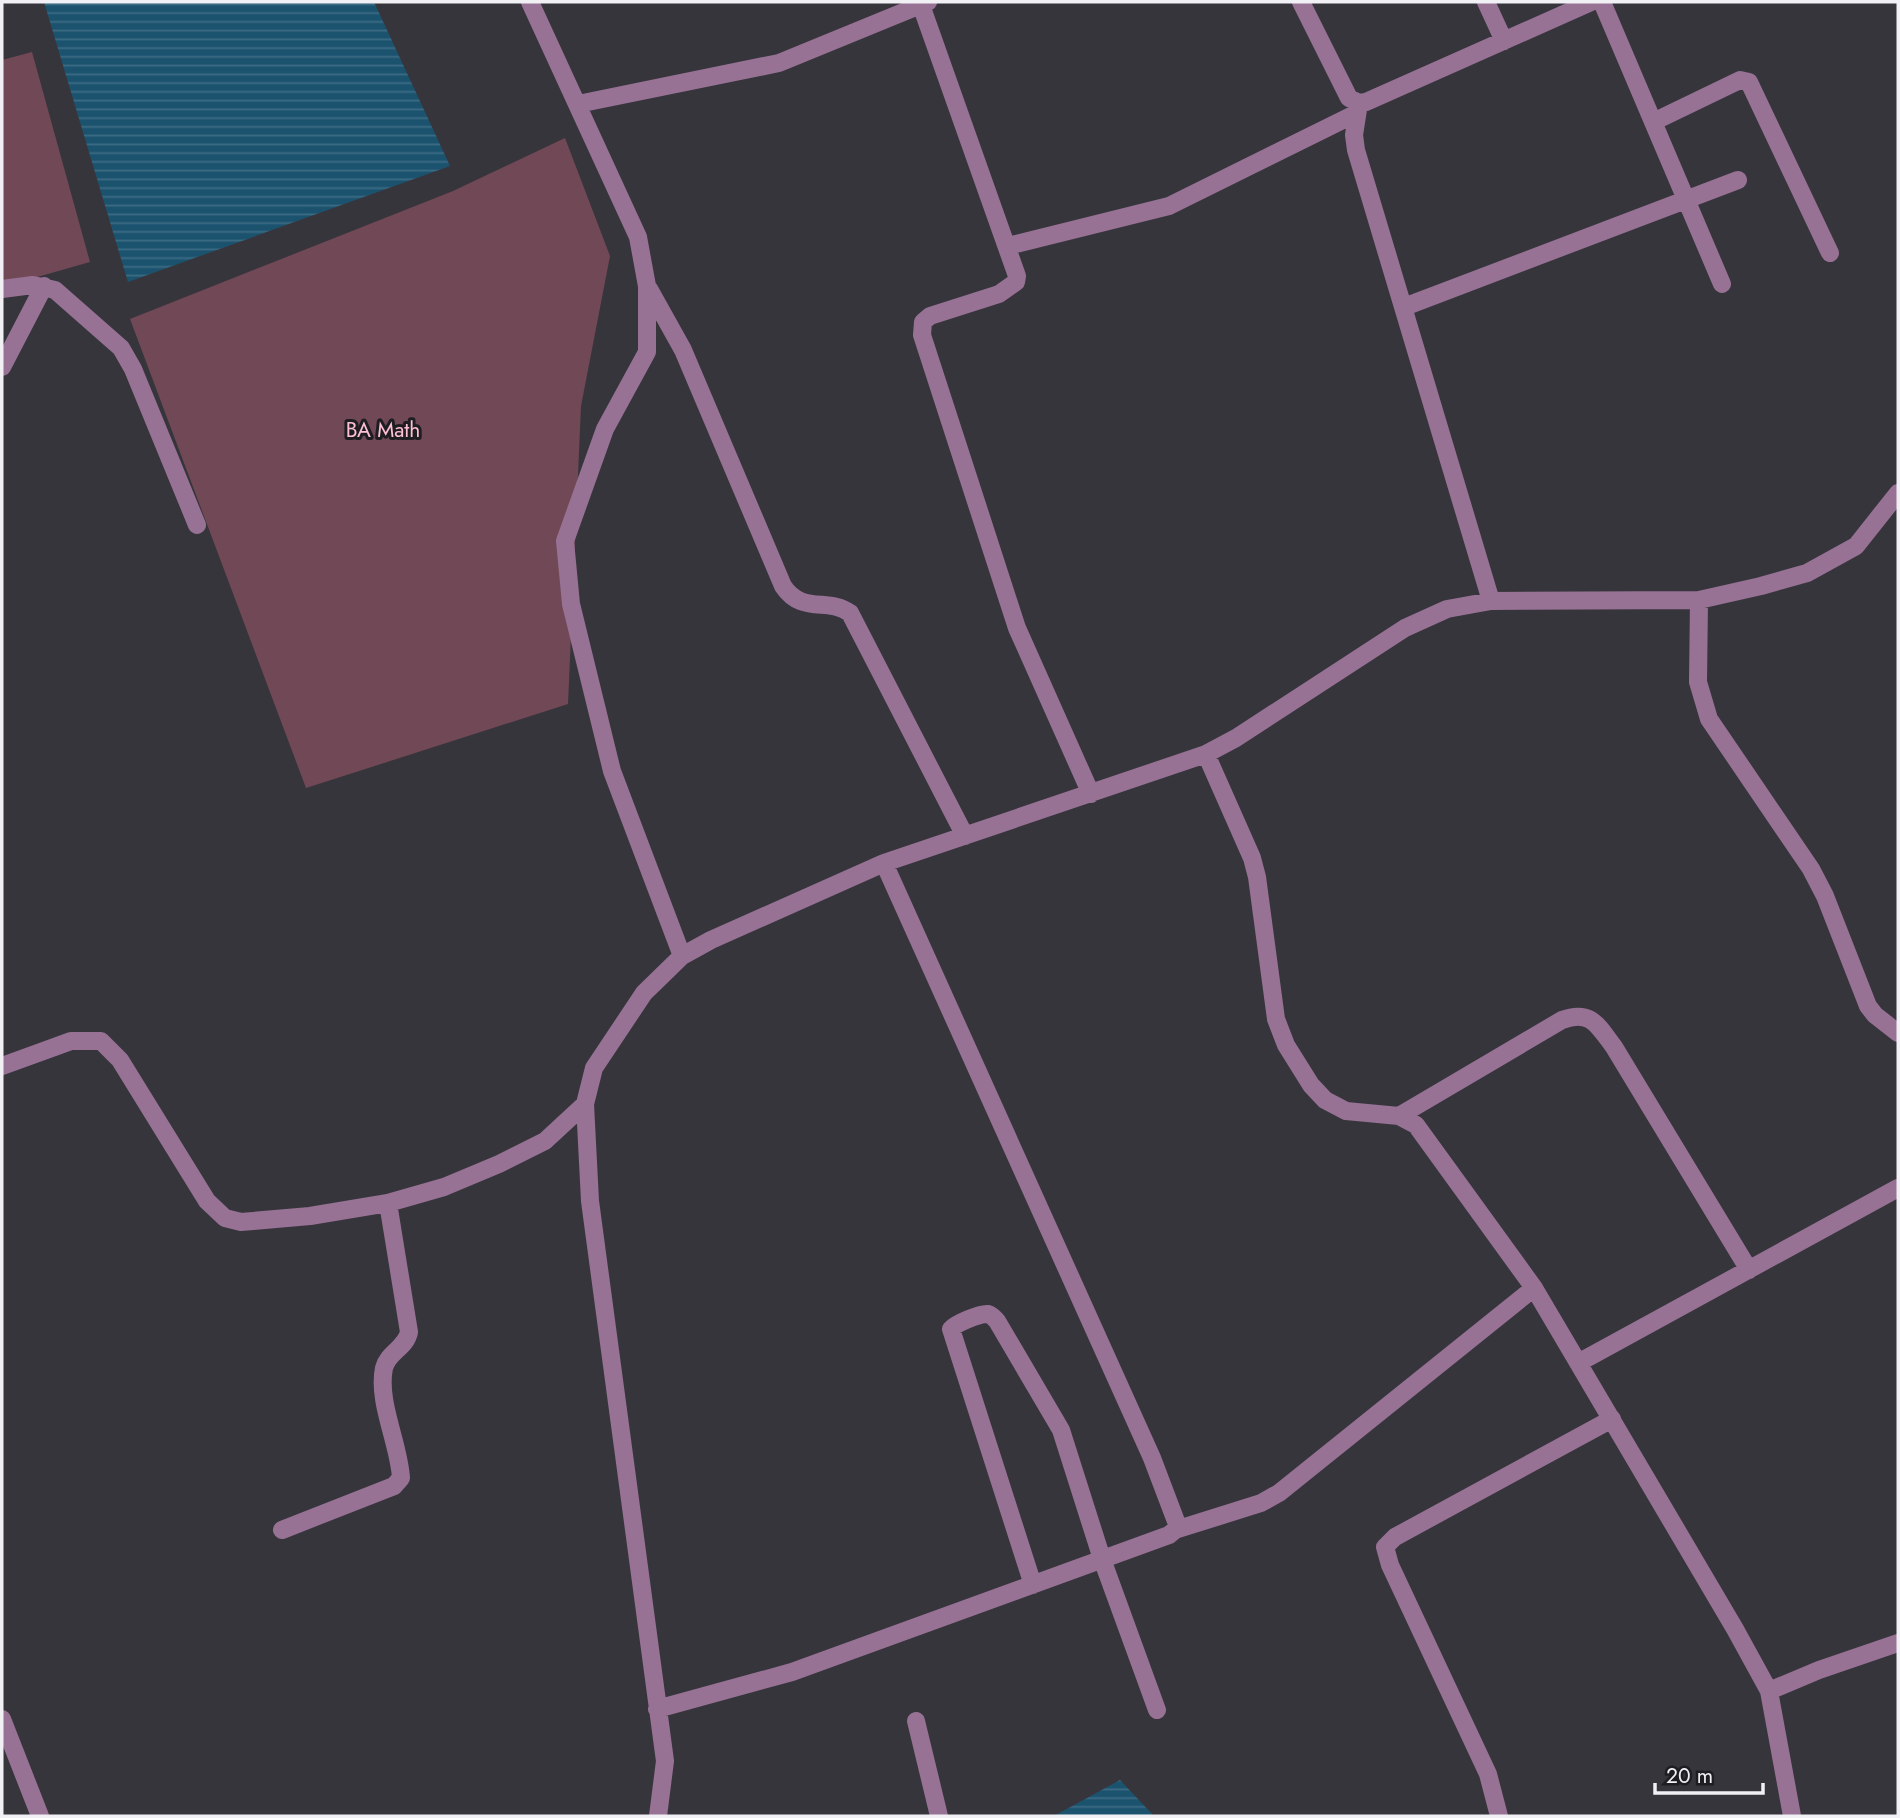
<svg xmlns="http://www.w3.org/2000/svg" width="1900" height="1818" font-family="Jost,sans-serif">
<style>
.park{fill:#714855}
.water{fill:url(#water-rules)}
.lines{fill:none;stroke-linecap:round;stroke-linejoin:round}
.minor{stroke:#977295;stroke-width:18}
.labels{text-anchor:middle;stroke-width:6;stroke-linejoin:round;paint-order:stroke}
.park-label{font-size:21px;fill:#fec1d3;stroke:#1e1d21}
</style>
<defs>
<pattern id="water-rules" width="6" height="5" patternUnits="userSpaceOnUse" patternTransform="scale(1.75)"><rect width="6" height="5" fill="#1b536f"/><path d="M0 2.5h6" fill="none" stroke="#3d6c84"/></pattern>
</defs>
<rect width="100%" height="100%" fill="#37353c"/>
<!-- park -->
<path class="park" d="M32,52l58,210 -88,25v-227z
M565,138l45,118 -29,150 -13,298 -262,84 -176,-469 323,-128z"/>
<!-- water -->
<path class="water" d="M44,2h330l76,164 -322,116z
M1120,1780l34,36h-100z"/>
<g class="lines">
<!-- minor -->
<path class="minor" d="M530,2l108,235 9,49v66l-42,77 -40,112 6,63 41,167 70,185
M1301,2l48,96 10,5 7,-1 225,-100
M1486,2l18,39
M1602,2l120,282
M921,5l96,271 -1,6 -17,12 -69,22 -7,6 -1,13 95,293 74,166
M1359,103l-5,32 2,15 135,451
M578,104l201,-41 149,-61
M1653,122l87,-42 9,2 81,171
M1008,246l161,-40 188,-93
M2,289l31,-4 22,5 66,58 12,21 64,156
M649,289l34,61 100,236c19,29 46,11 67,27l115,223
M1404,307l334,-127
M2,367l42,-81
M1699,600l-1,82 11,37 102,150 14,27 43,110 7,9 23,18
M1206,754l46,104 5,19 19,142 10,26 25,40 14,15 21,11 53,5 17,9 118,163 201,341 34,62 23,125
M2,1066l69,-25h30l19,19 87,141 18,17 16,4 69,-6 78,-13 56,-16 55,-23 46,-23 40,-37
M1399,1116l163,-96c29,-11 36,6 52,27l135,223
M1578,1363l320,-175
M282,1530l112,-44 7,-8c-2,-35 -24,-76 -17,-110 4,-16 22,-20 25,-36l-21,-129
M1175,1530l86,-27 18,-10 255,-205
M1033,1585l-82,-256c4,-5 29,-16 37,-15 4,1 6,4 9,7l64,109 41,129 55,151
M1769,1691l50,-21 79,-27
M657,1709l135,-37 377,-137 6,-5 2,-6 -25,-66 -268,-595
M2,1719l38,97
M916,1721l23,95
M658,1816l7,-55 -75,-560 -5,-97 9,-36 50,-75 38,-37 29,-16 173,-77 322,-109 30,-16 169,-110 42,-19 44,-8 208,-1 62,-14 46,-13 49,-27 42,-53
M1499,1816l-11,-42 -98,-209 -5,-18 10,-10 217,-118"/>
</g>
<g class="labels">
<!-- park labels -->
<g class="park-label">
<text x="383" y="437">BA Math</text>
</g>
</g>
<!-- border -->
<rect width="1900" height="1818" fill="none" stroke="#f1f0f5" stroke-width="7"/>
<!-- scale -->
<path d="M1655 1783v10h108v-10" fill="none" stroke="#f1f0f5" stroke-width="3.5"/>
<text x="1666" y="1783" font-size="21" fill="#f1f0f5" stroke="#1e1d21" stroke-width="5" paint-order="stroke">20 m</text>
</svg>
